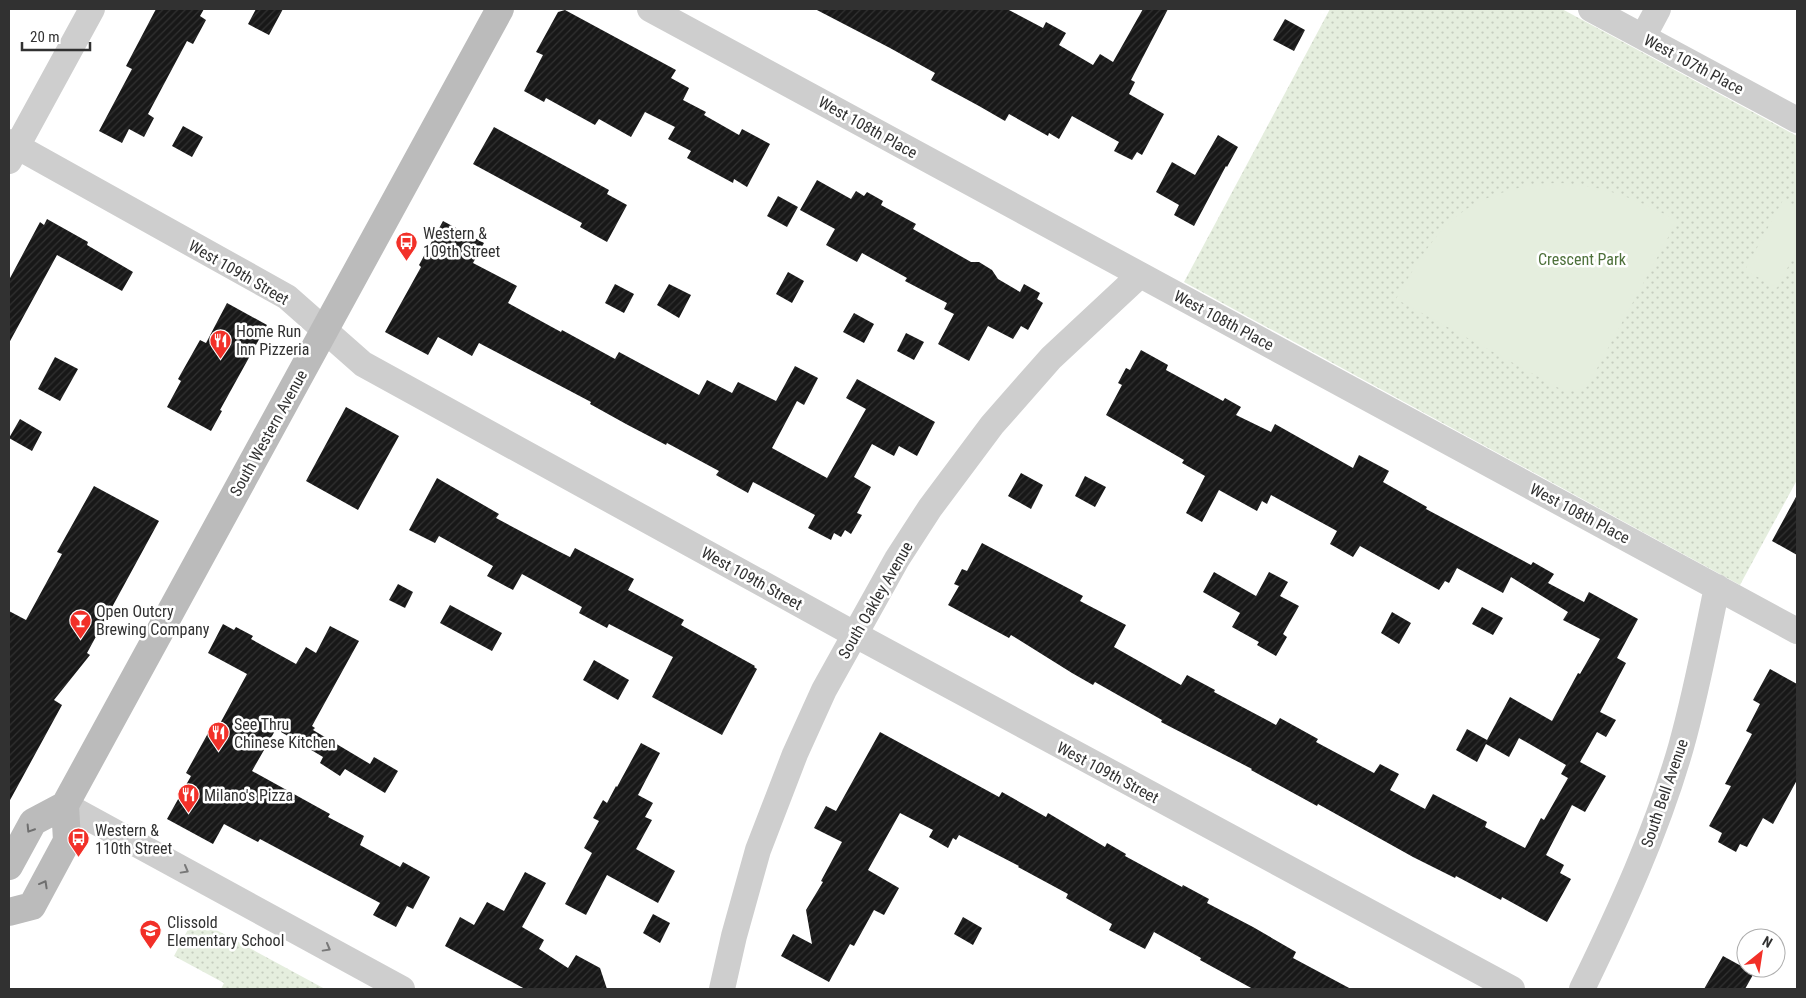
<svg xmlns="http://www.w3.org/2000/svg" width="1806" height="998" font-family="'Roboto Condensed',sans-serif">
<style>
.park{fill:url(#park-dots)}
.pitch{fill:#e5eede}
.building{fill:url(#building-hatch)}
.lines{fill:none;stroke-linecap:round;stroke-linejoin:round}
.minor{stroke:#cecece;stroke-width:26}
.secondary{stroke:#bbb;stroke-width:28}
.oneway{stroke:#6f6f6f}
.oneway2{stroke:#787878}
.labels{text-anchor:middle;stroke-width:5;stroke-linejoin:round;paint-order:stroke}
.street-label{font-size:16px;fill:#313131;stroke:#fff}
.poi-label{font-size:16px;fill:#313131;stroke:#fff;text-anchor:start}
.park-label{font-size:16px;fill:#4d703a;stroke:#fff}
</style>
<defs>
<pattern id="park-dots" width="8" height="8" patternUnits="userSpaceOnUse" patternTransform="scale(1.25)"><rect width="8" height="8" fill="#e5eede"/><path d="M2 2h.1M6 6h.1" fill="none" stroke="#c5cdbf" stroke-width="1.8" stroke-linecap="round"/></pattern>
<pattern id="building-hatch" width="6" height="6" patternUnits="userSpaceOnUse" patternTransform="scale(1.25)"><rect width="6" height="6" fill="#181818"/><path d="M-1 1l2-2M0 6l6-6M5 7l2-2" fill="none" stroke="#313131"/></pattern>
</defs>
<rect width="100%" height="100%" fill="#fff"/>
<!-- park -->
<path class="park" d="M1330,9h232l235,127v344l-57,105 -556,-303z
M194,918l131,71h-104l3,-6 -50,-27z"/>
<!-- pitch -->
<path class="pitch" d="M1532,184c13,0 26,-2 39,0 40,4 72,18 106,37l-90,166 -21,5 -170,-93c18,-31 36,-64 65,-86 20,-16 47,-22 71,-29z
M1783,200l14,8v42l-20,38 -32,-18z"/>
<!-- building -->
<path class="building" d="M156,9h48l-4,7 6,4 -13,24 -6,-3 -39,73 6,4 -10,19 -15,-8 -7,14 -23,-12 33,-62 -6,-3z
M256,9h27l-14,26 -21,-11z
M815,9h192l36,19 3,-6 20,11 -7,12 34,20 7,-11 13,8 30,-53h25l-37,71 4,2 -6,12 35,20 -22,41 -5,-3 -5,8 -18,-9 5,-9 -47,-26 -13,23 -10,-6 -1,3 -39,-22 -4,7 -26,-15 -48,-26 4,-7 -45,-25z
M565,10l111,60 -5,8 18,10 -6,12 23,12 -2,3 35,20 3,-6 28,15 -23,43 -13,-8 -1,4 -46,-25 4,-7 -23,-12 7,-12 -30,-15 -14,25 -32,-18 -4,6 -49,-27 -2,4 -20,-11 19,-36 -7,-3 22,-40z
M1285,19l20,11 -11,21 -21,-11z
M183,126l20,11 -11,20 -20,-11z
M494,127l115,63 -2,4 20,11 -20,37 -27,-15 2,-4 -109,-59z
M1218,135l20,12 -11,20 -1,-1 -32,60 -20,-11 5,-10 -23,-13 16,-30 23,13z
M817,180l34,19 5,-8 8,5 3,-4 16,9 -2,4 35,19 -3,5 58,33h8l13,8 6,9 22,13 4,-8 16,9 -3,6 6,4 -15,27 -7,-4 -8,13 -25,-13 -19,35 -31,-17 16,-30 -10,-5 3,-6 -42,-22 2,-3 -45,-25 -5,9 -31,-17 9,-16 -35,-19z
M778,196l20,11 -11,20 -20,-11z
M47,219l41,23 -1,3 46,27 -11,19 -65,-36 -48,88v-63l31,-58 4,3z
M443,221l41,22 -11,20 44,23 -9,17 53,29 1,-2 53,29 4,-7 80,43 8,-15 25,13 6,-11 38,19 19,-35 23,12 -14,27 -7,-4 -25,47 55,30 39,-69 -20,-11 11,-19 78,43 -18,34 -18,-10 -5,10 -22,-12 -18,33 17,10 -14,26 5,2 -11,19 -6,-4 -4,7 -7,-4 -3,7 -23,-12 7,-13 -62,-33 -5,11 -32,-18 3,-4 -52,-28 -1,2 -40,-21 -36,-20 1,-2 -112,-59 -7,13 -34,-19 -10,18 -43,-23 36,-65 -2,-2z
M788,272l16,9 -12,22 -16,-9z
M615,284l19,10 -10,19 -19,-10z
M669,284l22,11 -12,23 -22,-13z
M227,303l40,22 -47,85 2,1 -11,20 -44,-24 14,-26 -3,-2 22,-39 6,3z
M854,313l20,11 -10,19 -21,-11z
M906,333l18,9 -10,18 -17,-9z
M1141,350l27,15 -2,5 57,31 2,-3 16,9 -5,8 35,17 4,-8 78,44 6,-13 30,16 -6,11 44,25 -1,2 105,56 2,-3 21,12 -6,9 36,19 5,-10 49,27 -21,39 9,5 -26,49 16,8 -10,17 -9,-5 -17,30 26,14 -21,36 -13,-7 -26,50 18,10 -4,8 11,6 -24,43 -45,-25 -1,3 -45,-24 -1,2 -42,-21 -95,-53 -1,2 -66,-36 1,-1 -91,-47 1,-2 -67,-38 -2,3 -21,-12 -61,-38 -2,3 -61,-33 11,-19 -5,-2 8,-15 5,2 15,-28 101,53 -3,5 46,24 -12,22 67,38 6,-10 28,15 -1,2 62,33 4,-7 38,21 -2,3 58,31 6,-9 19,10 -9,16 35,19 8,-15 54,28 -2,5 40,21 16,-30 3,2 24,-42 -7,-4 5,-9 -47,-27 -10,19 -23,-13 -9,18 -21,-12 11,-21 20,11 23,-43 42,24 26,-48 2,1 20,-35 -37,-19 5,-8 -57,-35 -8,16 -46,-25 -8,15 -4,-2 -6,9 -79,-44 -7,11 -23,-13 7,-13 -66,-36 -4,9 -5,-3 -5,10 -38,-21 -17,32 -16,-9 19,-37 -23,-13 2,-3 -78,-45 16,-30 -4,-2 8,-15 4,2z
M55,357l23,12 -18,32 -22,-12z
M346,407l53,29 -41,74 -52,-29z
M20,419l22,13 -10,19 -23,-13z
M1021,473l22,12 -12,24 -23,-13z
M1085,476l21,11 -11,20 -20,-11z
M437,478l62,36 -3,4 60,32 14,7 5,-9 59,31 -6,11 56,30 -3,5 74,41 -1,1 3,2 -35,66 -70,-38 21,-40 -64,-33 -2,4 -28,-15 3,-6 -60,-33 -9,16 -26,-14 6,-10 -54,-30 -4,7 -26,-13z
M94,486l65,35 -72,132 3,2 -36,45 8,5 -53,97v-191l17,9 36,-66 -5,-2z
M1797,495v60l-25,-14z
M1214,572l42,24 13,-24 19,10 -8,14 19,10 -16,28 4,3 -11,19 -19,-11 2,-3 -27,-15 8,-14 -37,-21z
M398,584l15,8 -8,16 -16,-8z
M450,605l52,28 -10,18 -52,-28z
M1482,607l21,11 -10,17 -21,-11z
M1392,612l19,11 -12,21 -18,-11z
M223,624l11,6 2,-3 17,9 -2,3 45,25 10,-17 10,6 14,-27 29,15 -47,85 3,2 -2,2 57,34 4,-7 24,14 -13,22 -40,-24 -5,7 -20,-13 3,-6 -47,-28 -24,42 78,43 -2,3 36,19 -4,9 40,22 3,-5 27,15 -17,32 -6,-3 -11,21 -23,-12 7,-12 -120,-64 -2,3 -34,-18 -11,20 -46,-25 24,-43 -5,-3 26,-47 5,3 30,-55 -39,-21z
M594,660l35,20 -11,20 -35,-20z
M1770,669l27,15v96l-24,44 -10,-6 -16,29 -7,-3 -4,8 -18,-10 4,-9 -13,-7 22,-40 -6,-2 27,-50 -6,-3 14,-27 -7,-4z
M880,732l119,65 3,-5 44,25 2,-4 57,34 2,-4 19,11 -1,2 57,31 1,-2 26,14 -2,4 46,24 43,25 -3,6 58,31h-98l-53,-29 1,-2 -47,-26 -9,17 -36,-19 3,-6 -46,-26 2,-4 -50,-27 1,-1 -60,-31 -3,5 -3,-2 -5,10 -19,-11 4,-7 -33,-17 -32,57 31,18 -15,27 -10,-5 -20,36 -4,-2 -21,38 -48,-26 12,-22 19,10 -6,-34 17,-28 -2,-1 21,-39 -28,-14 12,-22 10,5z
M641,743l19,10 -22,42 15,8 -8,14 7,3 -16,29 39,22 -17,32 -51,-28 -21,40 -21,-11 27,-51 -8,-5 15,-27 -6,-3 10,-18 4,3 9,-17 1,1z
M525,872l21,11 -24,44 22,13 -5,9 29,19 8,-13 24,13 7,21h-82l-80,-43 15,-29 14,8 13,-23 17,9z
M653,914l17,9 -10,20 -17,-10z
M963,917l19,11 -9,17 -19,-11z
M1723,956l31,17 -9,16h-41z"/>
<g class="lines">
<!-- minor -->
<path class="minor" d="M650,9l1147,622
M1591,9l206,111
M1643,37l15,-28
M9,142l278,155 76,67 491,270 658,355
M9,161l83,-152
M65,805l337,184
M722,989l12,-53 24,-86 37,-96 29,-64 73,-131 33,-51 62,-83 59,-67 89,-83
M1582,989c38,-78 75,-158 99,-242 15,-53 25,-107 36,-160"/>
<!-- secondary -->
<path class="secondary" d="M9,866l24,-44 32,-17
M9,912l23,-6 35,-65 -2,-36 435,-796"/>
</g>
<!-- one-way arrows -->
<defs><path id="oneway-chevron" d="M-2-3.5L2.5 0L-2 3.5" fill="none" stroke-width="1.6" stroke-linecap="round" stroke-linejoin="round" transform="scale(1.25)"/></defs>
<g class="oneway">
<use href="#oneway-chevron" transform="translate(30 829) rotate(122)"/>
<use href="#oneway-chevron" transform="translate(44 884) rotate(-61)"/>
</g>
<g class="oneway2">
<use href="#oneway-chevron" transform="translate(185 870) rotate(29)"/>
<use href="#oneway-chevron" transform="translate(327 948) rotate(29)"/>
</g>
<!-- icons -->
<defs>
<symbol id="bus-pin" viewBox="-11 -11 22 30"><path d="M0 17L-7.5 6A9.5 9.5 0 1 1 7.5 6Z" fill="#f23028" stroke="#fff"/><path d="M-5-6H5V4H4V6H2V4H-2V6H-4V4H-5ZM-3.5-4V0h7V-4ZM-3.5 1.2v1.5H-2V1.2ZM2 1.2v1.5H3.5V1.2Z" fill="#fff"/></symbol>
<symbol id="restaurant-pin" viewBox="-11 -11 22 30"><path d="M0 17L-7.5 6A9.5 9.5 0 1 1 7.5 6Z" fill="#f23028" stroke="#fff"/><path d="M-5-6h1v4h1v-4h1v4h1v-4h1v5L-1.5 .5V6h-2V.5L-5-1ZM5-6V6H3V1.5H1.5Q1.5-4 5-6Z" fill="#fff"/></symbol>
<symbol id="bar-pin" viewBox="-11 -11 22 30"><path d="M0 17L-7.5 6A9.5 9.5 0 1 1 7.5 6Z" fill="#f23028" stroke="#fff"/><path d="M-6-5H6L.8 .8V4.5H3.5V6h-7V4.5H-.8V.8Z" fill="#fff"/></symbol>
<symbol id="school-pin" viewBox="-11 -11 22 30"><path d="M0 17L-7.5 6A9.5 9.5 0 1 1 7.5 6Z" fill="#f23028" stroke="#fff"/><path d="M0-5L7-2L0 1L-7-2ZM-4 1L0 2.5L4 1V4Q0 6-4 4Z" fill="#fff"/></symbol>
</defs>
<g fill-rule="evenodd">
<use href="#bus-pin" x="394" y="230" width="25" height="34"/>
<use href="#restaurant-pin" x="208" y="328" width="25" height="34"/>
<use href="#bar-pin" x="68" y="608" width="25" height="34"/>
<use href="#restaurant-pin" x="206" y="720" width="25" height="34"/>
<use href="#restaurant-pin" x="176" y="782" width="25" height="34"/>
<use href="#bus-pin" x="66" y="826" width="25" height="34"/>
<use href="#school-pin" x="138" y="918" width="25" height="34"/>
</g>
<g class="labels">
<!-- street labels -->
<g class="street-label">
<text transform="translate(1694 64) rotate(28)" y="6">West 107th Place</text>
<text transform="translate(868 127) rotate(29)" y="6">West 108th Place</text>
<text transform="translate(239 272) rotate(30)" y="6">West 109th Street</text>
<text transform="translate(1224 320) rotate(28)" y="6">West 108th Place</text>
<text transform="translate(268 433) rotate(-61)" y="6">South Western Avenue</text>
<text transform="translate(1580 513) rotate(28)" y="6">West 108th Place</text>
<text transform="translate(752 578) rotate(29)" y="6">West 109th Street</text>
<text transform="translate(875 600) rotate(-60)" y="6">South Oakley Avenue</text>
<text transform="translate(1108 772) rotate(28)" y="6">West 109th Street</text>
<text transform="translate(1664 793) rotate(-71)" y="6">South Bell Avenue</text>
</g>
<!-- poi labels -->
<g class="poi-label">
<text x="423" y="239">Western &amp;<tspan x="423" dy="18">109th Street</tspan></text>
<text x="236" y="337">Home Run<tspan x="236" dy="18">Inn Pizzeria</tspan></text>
<text x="96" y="617">Open Outcry<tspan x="96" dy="18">Brewing Company</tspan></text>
<text x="234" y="730">See Thru<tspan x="234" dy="18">Chinese Kitchen</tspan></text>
<text x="204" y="801">Milano's Pizza</text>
<text x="95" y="836">Western &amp;<tspan x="95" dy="18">110th Street</tspan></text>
<text x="167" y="928">Clissold<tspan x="167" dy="18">Elementary School</tspan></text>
</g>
<!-- park labels -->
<g class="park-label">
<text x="1582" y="265">Crescent Park</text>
</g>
</g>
<!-- border -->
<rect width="1806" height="998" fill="none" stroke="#313131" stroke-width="20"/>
<!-- north arrow -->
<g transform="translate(1761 953) rotate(30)"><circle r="24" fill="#ffffff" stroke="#adadad"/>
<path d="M0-4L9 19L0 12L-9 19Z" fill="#f23028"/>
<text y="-8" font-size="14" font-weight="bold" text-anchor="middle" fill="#313131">N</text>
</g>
<!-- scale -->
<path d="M22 42v8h68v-8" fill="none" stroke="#313131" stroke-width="2.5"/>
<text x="30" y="42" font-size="15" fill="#313131" stroke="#ffffff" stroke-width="4" paint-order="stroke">20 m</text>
</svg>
